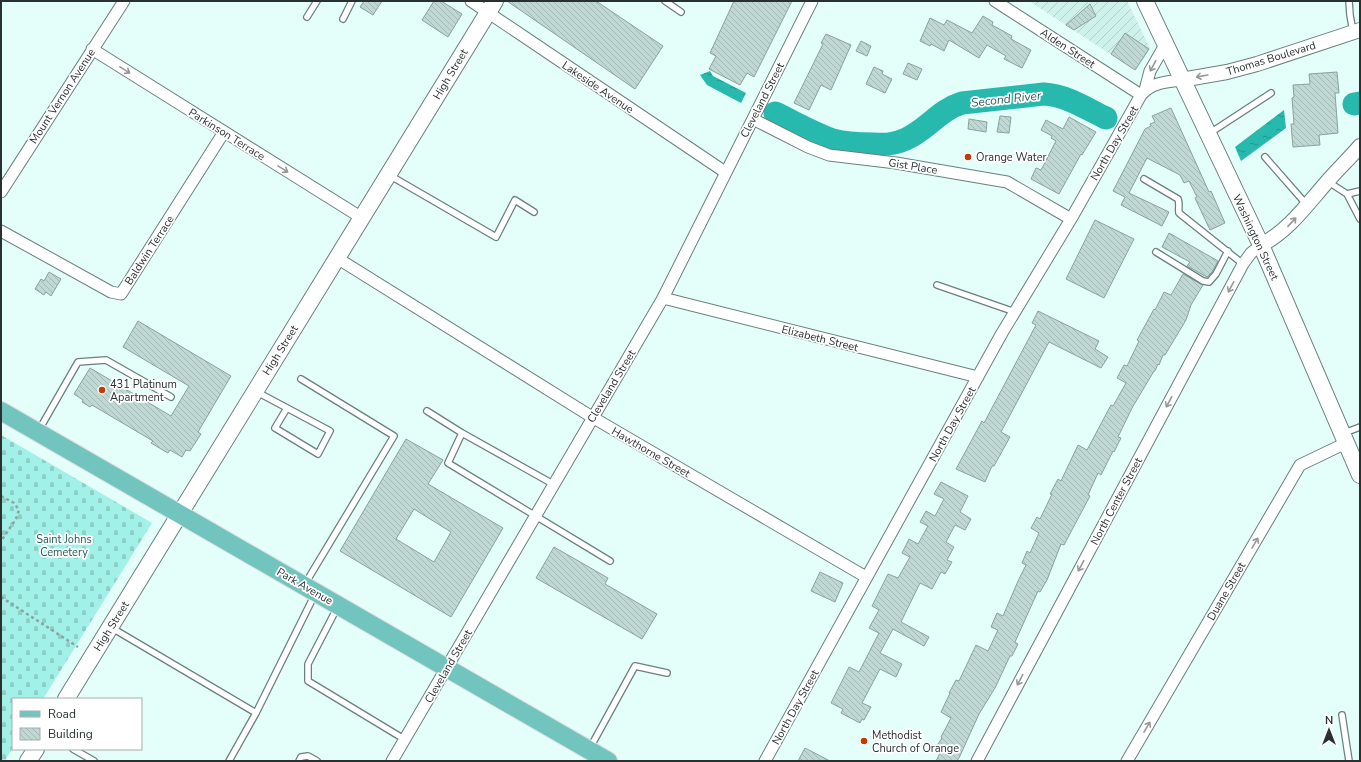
<svg xmlns="http://www.w3.org/2000/svg" width="1361" height="762" font-family="'Nunito Sans',sans-serif">
<style>
.industrial{fill:url(#industrial-furrows)}
.cemetery{fill:url(#cemetery-stones)}
.water{fill:url(#water-ripples)}
.lines{fill:none;stroke-linecap:round;stroke-linejoin:round}
.river{stroke:#28b9ae;stroke-width:23}
.building{fill:url(#building-back-hatch);stroke:#8aa19e;fill-rule:evenodd}
.service-casing{stroke:#69807d;stroke-width:8}
.minor-casing{stroke:#69807d;stroke-width:13}
.tertiary-casing{stroke:#69807d;stroke-width:16}
.secondary-casing{stroke:#69807d;stroke-width:18}
.primary-casing{stroke:#dddede;stroke-width:20}
.path{stroke:#8fa29f;stroke-width:2.5;stroke-dasharray:3 3;stroke-linecap:butt}
.service{stroke:#fff;stroke-width:5.5}
.minor{stroke:#fff;stroke-width:11}
.tertiary{stroke:#fff;stroke-width:14}
.secondary{stroke:#fff;stroke-width:16}
.primary{stroke:#72c5bf;stroke-width:18}
.oneway{stroke:#949898}
.poi-dot{fill:#c23b07;stroke:#fff;stroke-width:1.5}
.labels{text-anchor:middle;stroke-width:3.5;stroke-linejoin:round;paint-order:stroke}
.street-label{font-size:11px;fill:#283130;stroke:#fff}
.poi-label{font-size:11px;fill:#283130;stroke:#fff;text-anchor:start}
.park-label{font-size:11px;fill:#255c57;stroke:#fff}
.water-label{font-size:12px;font-style:italic;fill:#29605b;stroke:#fff}
</style>
<defs>
<pattern id="industrial-furrows" width="10" height="10" patternUnits="userSpaceOnUse"><rect width="10" height="10" fill="#cff1ec"/><path d="M-1 1l2-2M0 10L10 0M9 11l2-2" fill="none" stroke="#b2cfcb"/></pattern>
<pattern id="cemetery-stones" width="16" height="16" patternUnits="userSpaceOnUse"><rect width="16" height="16" fill="#a2f1e8"/><path d="M2 7V4a2 2 0 0 1 4 0v3zM10 15v-3a2 2 0 0 1 4 0v3z" fill="#8ccfc7"/></pattern>
<pattern id="water-ripples" width="26" height="14" patternUnits="userSpaceOnUse"><rect width="26" height="14" fill="#28b9ae"/><path d="M2 4q2-2 4 0t4 0M15 11q2-2 4 0t4 0" fill="none" stroke="#22978e"/></pattern>
<pattern id="building-back-hatch" width="6" height="6" patternUnits="userSpaceOnUse"><rect width="6" height="6" fill="#bfd8d4"/><path d="M-1 5l2 2M0 0l6 6M5-1l2 2" fill="none" stroke="#a4bab6"/></pattern>
</defs>
<rect width="100%" height="100%" fill="#e4fefa"/>
<!-- industrial -->
<path class="industrial" d="M1029,1h98l23,47 -14,23z"/>
<!-- cemetery -->
<path class="cemetery" d="M1,435l151,88 -109,176h-30v48l-8,14h-4z"/>
<!-- water -->
<path class="water" d="M710,71l3,5 33,17 -5,10 -34,-18 -7,-10z
M1284,110l2,18 -45,33 -6,-14z"/>
<g class="lines">
<!-- river -->
<path class="river" d="M1354,104l6,-1
M775,113c19,9 38,20 58,27 13,4 27,4 40,4 11,1 23,0 33,-5 21,-9 33,-29 56,-36l82,-9c22,1 43,15 62,24"/>
</g>
<!-- building -->
<path class="building" d="M364,1h18l-9,14 -13,-8z
M434,1h7l21,13 -14,23 -26,-17z
M507,1h89l67,45 -28,43z
M734,1h58l-38,76 -7,-4 -7,12 -31,-16 7,-13 -6,-3z
M1090,4l6,12 -22,14 -8,-5z
M983,16l10,6 -1,3 20,11 -1,3 20,11 -9,18 -18,-9 2,-3 -19,-11 -8,13 -30,-18 -5,11 -13,-7 -1,2 -10,-5 10,-23 14,7 3,-5 25,13z
M1125,33l24,16 -14,21 -24,-16z
M826,34l25,11 -20,45 -10,-5 -12,25 -15,-7 29,-59 -2,-1z
M861,41l10,5 -4,10 -11,-5z
M908,63l14,6 -5,11 -14,-6z
M874,67l9,4 -1,3 10,5 -7,14 -19,-9z
M1337,72l2,21h-4l3,40 -19,2 1,10 -27,2 -2,-23h3l-2,-26 2,-1 -1,-12 17,-1 -1,-10z
M1171,108l38,84 2,-1 14,32 -15,7 -15,-32 2,-1 -8,-16 -5,2 -4,-8 -33,-17 -18,35 40,19 -7,14 -41,-21 4,-8 -12,-6 32,-62 6,-3 -1,-2 5,-2 -3,-6z
M1000,116l11,1 -2,16 -12,-1z
M1069,117l27,15 -14,23 -1,-1 -22,40 -28,-15 5,-11 5,2 15,-29 -5,-3 1,-2 -11,-6 5,-10 17,9z
M969,119l18,3 -1,10 -18,-3z
M1095,220l39,19 -30,59 -38,-19z
M1169,233l49,28 -6,11 -5,5 -20,-11 3,-4 -28,-15z
M49,272l12,7 -10,17 -5,-4 -2,3 -9,-6 6,-10 3,2z
M1183,274l20,11 -12,20 -5,15 -21,35h-2l-4,10 -1,-1 -3,7h-1l-22,37 -14,29 3,1 -7,14 -1,-1 -12,24 -3,-2 -10,22 2,1 -26,49 -3,-1 -14,36 -7,12 -2,-1 -23,51 3,2 -6,12h-2l-15,32 -16,26 -20,44 -2,3h-21l4,-8 -6,-3 8,-12 -1,-1 10,-19 -10,-6 9,-19h-1l7,-13 3,1 17,-36 12,6 10,-21 -7,-3 6,-14 6,3 15,-35 8,-16 -4,-2 5,-12 3,2 9,-20 -8,-5 6,-11 3,2 12,-25h-2l8,-15 3,2 17,-36 9,5 24,-45 2,1 13,-23 -9,-5 7,-13 3,1 12,-25 -2,-1 17,-31 1,1 9,-18 7,3z
M1038,311l61,30 -4,8 13,8 -7,11 -52,-26 -48,90 9,5 -16,29h-2l-7,16 -29,-13 26,-48 2,2 52,-98 -4,-2z
M138,321l93,55 -33,56 3,2 -11,17 -4,-1 -4,7 -12,-7 -2,3 -17,-10 2,-2 -61,-36 -2,2 -8,-5 1,-2 -9,-6 16,-26 81,48 18,-30 -66,-39z
M406,439l37,21 -15,24 75,44 -52,89 -111,-66zM414,509l37,23 -17,30 -38,-23z
M941,482l27,14 -8,16 11,7 -6,11 -10,-5 -9,17 8,5 -7,13 5,2 -7,12 -4,-2 -9,17 -12,-6 -19,39 28,15 -5,9 -31,-17 -13,24 22,11 -6,13 -16,-8 -18,34 9,4 -7,13 -2,-1 -2,4 -19,-10 2,-4 -12,-6 18,-36 10,5 20,-39 -10,-5 10,-18 -7,-4 16,-32 10,4 12,-21 -8,-4 7,-14 9,5 10,-18 -8,-4 6,-11 9,5 9,-17 -10,-5z
M554,547l54,31 -3,6 52,30 -15,25 -106,-61z
M820,572l23,11 -8,19 -24,-11z
M805,748l25,13h-32z"/>
<g class="lines">
<defs>
<path id="service" d="M665,1l16,11
M1349,1l1,14 3,17
M307,17l10,-16
M343,19l9,-18
M1210,133l61,-40
M1265,157l42,48
M389,175l107,62 19,-37 19,12
M1144,179l34,20c2,5 0,9 1,14l64,51
M1327,181l20,13 13,-3
M1347,194l13,25
M1156,252l47,29 6,1 7,-8 12,-23
M937,285l78,27
M301,379l93,57 -89,148
M257,392l30,16 -12,20 43,26 12,-23 -43,-23
M427,411l35,22 91,51
M39,430l39,-68 28,-2 65,37
M462,433l-14,30 162,98
M1344,433l16,-6
M337,608l-29,56v17l96,58
M112,628l144,85
M1342,715l7,46
M590,748l45,-82 32,7
M73,749l21,12
M229,761l27,-48 59,-119
M299,761l2,-4 7,-1 9,5"/>
<path id="minor" d="M471,1l254,171
M995,1l146,94
M92,49l270,169
M1145,90l5,-19 15,-26
M753,119l55,28 21,8 67,8 111,19 64,37
M1,192l123,-191
M1,231l110,61 10,2 103,-162
M337,258l255,159 274,160
M663,298l315,79
M392,761l271,-463 149,-297
M765,761l237,-428 69,-114 70,-124c11,-13 26,-13 40,-15
M977,761l266,-497 8,-11 10,-8
M1127,761l173,-296 46,-22"/>
<path id="tertiary" d="M1181,80l46,-8 30,-8 103,-34
M1261,245c27,-14 45,-39 65,-62 11,-13 23,-24 34,-37"/>
<path id="secondary" d="M1145,1l116,244 99,230
M66,699l429,-698
M28,761l8,-12"/>
<path id="primary" d="M1,411l607,350"/>
</defs>
<!-- service casing -->
<use href="#service" class="service-casing"/>
<!-- minor casing -->
<use href="#minor" class="minor-casing"/>
<!-- tertiary casing -->
<use href="#tertiary" class="tertiary-casing"/>
<!-- secondary casing -->
<use href="#secondary" class="secondary-casing"/>
<!-- primary casing -->
<use href="#primary" class="primary-casing"/>
<!-- path -->
<path class="path" d="M1,496l13,7 5,7 -3,9 -15,22
M1,597l77,50"/>
<!-- service -->
<use href="#service" class="service"/>
<!-- minor -->
<use href="#minor" class="minor"/>
<!-- tertiary -->
<use href="#tertiary" class="tertiary"/>
<!-- secondary -->
<use href="#secondary" class="secondary"/>
<!-- primary -->
<use href="#primary" class="primary"/>
</g>
<!-- one-way arrows -->
<defs><path id="oneway-shaft" d="M-6 0H5M1.5-3L5.5 0L1.5 3" fill="none" stroke-width="1.6" stroke-linecap="round" stroke-linejoin="round"/></defs>
<g class="oneway">
<use href="#oneway-shaft" transform="translate(1153 66) rotate(118)"/>
<use href="#oneway-shaft" transform="translate(125 70) rotate(32)"/>
<use href="#oneway-shaft" transform="translate(1202 76) rotate(170)"/>
<use href="#oneway-shaft" transform="translate(283 169) rotate(32)"/>
<use href="#oneway-shaft" transform="translate(1292 222) rotate(-47)"/>
<use href="#oneway-shaft" transform="translate(1231 287) rotate(118)"/>
<use href="#oneway-shaft" transform="translate(1169 402) rotate(118)"/>
<use href="#oneway-shaft" transform="translate(1255 543) rotate(-60)"/>
<use href="#oneway-shaft" transform="translate(1081 566) rotate(118)"/>
<use href="#oneway-shaft" transform="translate(1020 680) rotate(118)"/>
<use href="#oneway-shaft" transform="translate(1147 727) rotate(-60)"/>
</g>
<!-- markers -->
<g class="poi-dot">
<circle cx="968" cy="157" r="4"/>
<circle cx="102" cy="390" r="4"/>
<circle cx="864" cy="741" r="4"/>
</g>
<g class="labels">
<!-- street labels -->
<g class="street-label">
<text transform="translate(1068 48) rotate(33)" y="4">Alden Street</text>
<text transform="translate(1271 58) rotate(-17)" y="4">Thomas Boulevard</text>
<text transform="translate(450 74) rotate(-59)" y="4">High Street</text>
<text transform="translate(598 87) rotate(34)" y="4">Lakeside Avenue</text>
<text transform="translate(62 96) rotate(-57)" y="4">Mount Vernon Avenue</text>
<text transform="translate(762 100) rotate(-63)" y="4">Cleveland Street</text>
<text transform="translate(227 134) rotate(32)" y="4">Parkinson Terrace</text>
<text transform="translate(1114 143) rotate(-60)" y="4">North Day Street</text>
<text transform="translate(913 166) rotate(9)" y="4">Gist Place</text>
<text transform="translate(1256 237) rotate(65)" y="4">Washington Street</text>
<text transform="translate(149 250) rotate(-57)" y="4">Baldwin Terrace</text>
<text transform="translate(820 338) rotate(14)" y="4">Elizabeth Street</text>
<text transform="translate(280 350) rotate(-58)" y="4">High Street</text>
<text transform="translate(611 386) rotate(-59)" y="4">Cleveland Street</text>
<text transform="translate(952 424) rotate(-61)" y="4">North Day Street</text>
<text transform="translate(651 452) rotate(30)" y="4">Hawthorne Street</text>
<text transform="translate(1116 501) rotate(-62)" y="4">North Center Street</text>
<text transform="translate(305 586) rotate(30)" y="4">Park Avenue</text>
<text transform="translate(1226 591) rotate(-60)" y="4">Duane Street</text>
<text transform="translate(111 626) rotate(-58)" y="4">High Street</text>
<text transform="translate(448 666) rotate(-60)" y="4">Cleveland Street</text>
<text transform="translate(795 707) rotate(-61)" y="4">North Day Street</text>
</g>
<!-- poi labels -->
<g class="poi-label">
<text x="976" y="161">Orange Water</text>
<text x="110" y="388">431 Platinum<tspan x="110" dy="13">Apartment</tspan></text>
<text x="872" y="739">Methodist<tspan x="872" dy="13">Church of Orange</tspan></text>
</g>
<!-- park labels -->
<g class="park-label">
<text x="64" y="543">Saint Johns<tspan x="64" dy="13">Cemetery</tspan></text>
</g>
<!-- water labels -->
<g class="water-label">
<text transform="translate(1006 99) rotate(-6)" y="4">Second River</text>
</g>
</g>
<!-- border -->
<rect width="1361" height="762" fill="none" stroke="#283130" stroke-width="4"/>
<!-- legend -->
<rect x="12" y="698" width="130" height="52" fill="#ffffff" stroke="#a9adac"/>
<rect x="20" y="711" width="20" height="6" fill="#72c5bf" stroke="#a9adac"/>
<text x="48" y="718" font-size="12" fill="#283130">Road</text>
<rect x="20" y="728" width="20" height="12" fill="url(#building-back-hatch)" stroke="#a9adac"/>
<text x="48" y="738" font-size="12" fill="#283130">Building</text>
<!-- north arrow -->
<g transform="translate(1329 730)" stroke="#ffffff" stroke-width="3" paint-order="stroke">
<path d="M0-3L7 15L0 10L-7 15Z" fill="#283130"/>
<text y="-6" font-size="11" font-weight="bold" text-anchor="middle" fill="#283130">N</text>
</g>
</svg>
